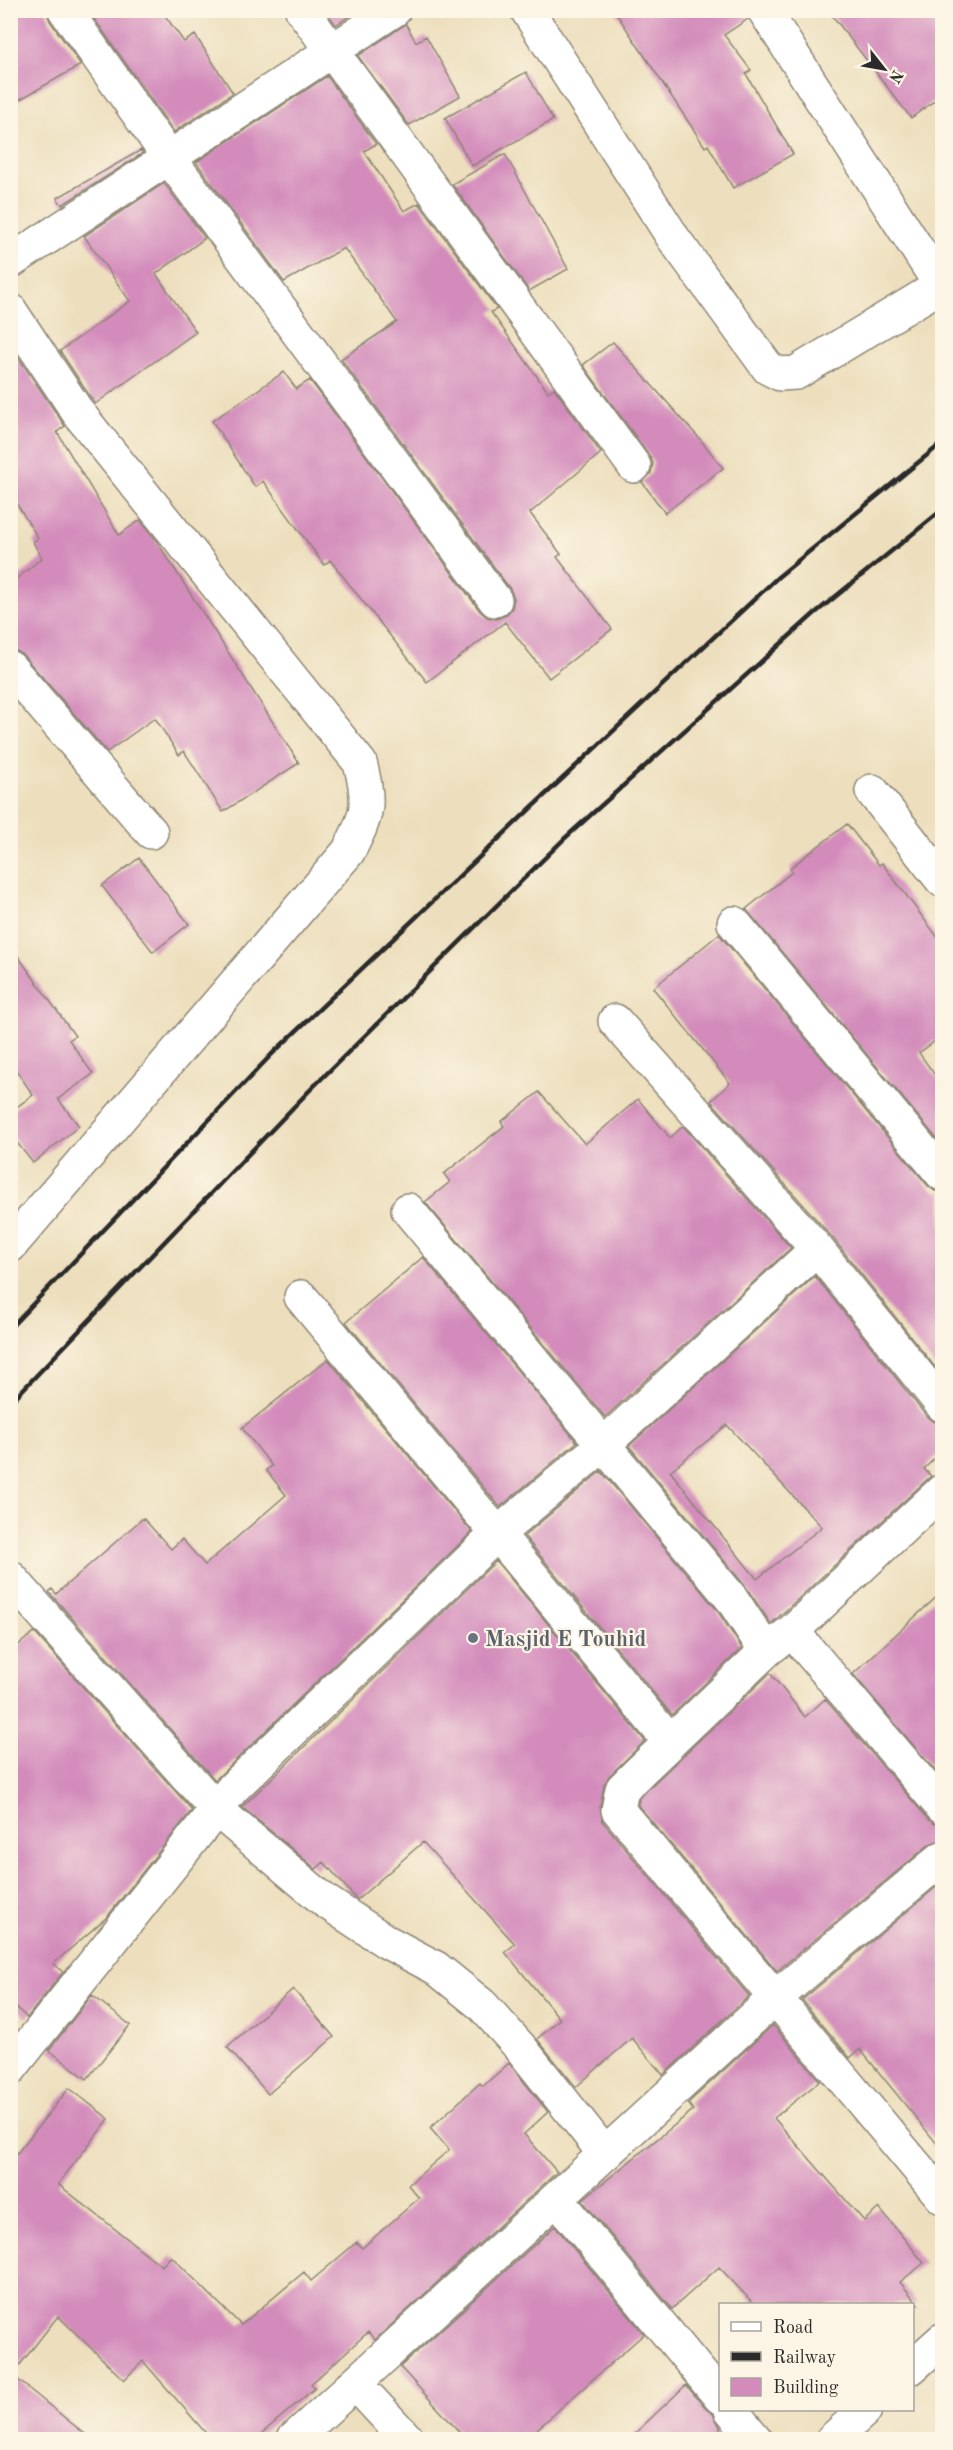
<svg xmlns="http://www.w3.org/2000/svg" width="953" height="2450" font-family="'Old Standard TT',serif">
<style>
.building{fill:#d38bbb;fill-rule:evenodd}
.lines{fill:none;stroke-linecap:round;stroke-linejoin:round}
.minor-casing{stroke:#8c8574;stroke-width:36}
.minor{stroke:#fff;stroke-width:33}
.rail{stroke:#2b2b2b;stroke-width:4.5}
.worship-dot{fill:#6b7280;stroke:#fcf5e5;stroke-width:2}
.labels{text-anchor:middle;stroke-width:4.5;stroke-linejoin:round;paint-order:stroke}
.worship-label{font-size:22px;font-weight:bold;fill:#5b616d;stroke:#fcf5e5;text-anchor:start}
</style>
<rect width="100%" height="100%" fill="#fcf5e5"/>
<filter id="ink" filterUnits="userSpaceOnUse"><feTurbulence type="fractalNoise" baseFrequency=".0167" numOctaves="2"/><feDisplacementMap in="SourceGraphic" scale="12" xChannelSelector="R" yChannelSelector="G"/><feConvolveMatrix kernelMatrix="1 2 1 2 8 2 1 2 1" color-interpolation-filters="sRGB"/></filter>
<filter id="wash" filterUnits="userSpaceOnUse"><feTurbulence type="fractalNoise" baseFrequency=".008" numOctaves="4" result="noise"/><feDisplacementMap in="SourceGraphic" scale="24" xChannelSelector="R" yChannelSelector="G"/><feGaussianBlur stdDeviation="1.35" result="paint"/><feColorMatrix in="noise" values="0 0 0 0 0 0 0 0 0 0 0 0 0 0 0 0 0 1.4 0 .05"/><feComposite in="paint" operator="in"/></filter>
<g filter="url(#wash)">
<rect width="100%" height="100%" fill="#eddfbd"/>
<g id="blocks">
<!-- building -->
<path class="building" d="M10,10h36l4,11 31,44 -71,40z
M88,10h73l23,32 11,-7 38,58 -59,39z
M326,10h33l-23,15z
M614,10h131l3,9 -24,16 27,35 -5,4 47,80 -60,34 -25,-43 -3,2z
M828,10h114v85l-31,23z
M406,24l10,18 10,-6 34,60 -51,29 -51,-69z
M526,72l27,48 -81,46 -27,-48z
M327,76l49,68 -12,7 40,60 15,-8 78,106 -6,3 57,80 6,-4 47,65 -71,60 31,41 -4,3 55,72 -63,49 -44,-56 -78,60 -97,-122 -6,5 -61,-84 -8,6 -43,-66 72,-49 12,17 14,-9 170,231 7,6 9,2 10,-4 6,-7 2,-10 -4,-9 -169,-230 56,-37 -53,-74 -60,34 -88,-120z
M141,150l2,3 -81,52 -5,-7z
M505,154l63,115 -39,22 -77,-107z
M164,183l41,55 -49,36 40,58 -101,72 -35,-53 70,-50 -46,-65z
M613,342l87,97 23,29 -58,45 -23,-31 9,-9 2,-10 -4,-8 -66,-90z
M10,345l55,81 -8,6 62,103 21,-15 16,20 143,223 -76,49 -39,-61 -5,4 -24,-37 -48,34 -83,-96 -7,-5 -7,-1v-66l32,-26 -9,-16 5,-4 -28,-45z
M847,824l32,41 3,-2 60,80v93l-23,17 23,32v60l-196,-236 46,-37 -2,-4z
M139,858l50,66 -36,28 -51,-66z
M719,934l209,252 7,5 7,1v184l-110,-139 -121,-136 19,-18 -77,-95z
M10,945l65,91 -6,4 24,34 -35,25 21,27 -46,37 -23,-29v-22l23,-17 -23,-34z
M539,1092l46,52 53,-45 32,39 13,-12 108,122 -186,169 -180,-215 25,-20 -6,-8 60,-48 -3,-4z
M423,1257l154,185 -77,65 -154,-185z
M815,1276l112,141 8,5 7,1v28l-18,18 7,7 -160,148 -25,-37 -117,-141zM727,1425l95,102 -65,52 -87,-108z
M328,1359l144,173 -257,248 -166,-188 3,-3 4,5 87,-76 28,31 11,-10 23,26 81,-70 -20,-25 6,-4 -30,-38z
M601,1471l116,139 25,38 -70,67 -148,-179z
M496,1561l149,180 -36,35 -5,9 -4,22 3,15 146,174 -86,79 -31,-37 -56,49 -39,-48 23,-20 -55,-67 10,-8 -92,-102 -66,58 -33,-38 -8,7 -74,-62z
M942,1592v187l-89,-105z
M34,1632l158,178 -85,107 -54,47 10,8 -36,46 -17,-17v-349z
M770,1673l35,44 20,-18 103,120 7,5 7,1v15l-12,4 -153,127 -139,-166 1,-7 11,-11z
M942,1882v268l-82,-101 -10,9 -48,-58z
M293,1989l41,48 -66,57 -41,-47z
M92,1995l38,30 -43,54 -38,-29z
M773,2025l47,56 -46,37 90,103 15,-13 45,55 -24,19 18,22h-164l-35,-37 -47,42 -90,-109 111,-90 -5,-7z
M509,2063l39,49 -24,22 33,38 -182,168 -7,-8 -57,52 4,4 -60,51h-44l-68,-78 -19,19 -66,-64 -46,59 79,64h-81v-277l59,-74 40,31 -51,65 104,82 9,-10 70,69 63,-53 7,9 46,-39 5,6 57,-50 -11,-13 41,-35 -19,-22 50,-45 3,3z
M555,2226l89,108 -118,105h-60l-66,-72z
M686,2385l20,24 7,5 7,13v12h-91z"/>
</g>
</g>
<g filter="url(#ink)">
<use href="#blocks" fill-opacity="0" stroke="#8c8574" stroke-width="1.5"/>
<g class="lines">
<defs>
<path id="minor" d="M65,10l105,149 325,441
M302,10l332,456
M527,10l147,229 94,129 12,6 16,-1 146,-88
M764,10l177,276
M10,262l384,-252
M10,310l69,104 281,349c11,40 8,52 -12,89l-338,394
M10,668l141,164
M872,791l70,89
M734,923l208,251
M615,1021l202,228 125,156
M408,1210l324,389 34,52
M301,1297l369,445
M942,1491l-150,140 -26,20 -129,123 -15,15 -4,21 324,387
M10,1577l207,233 108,91 62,41 49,26 46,37 38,42 85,107
M792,1631l150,176
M10,2069l223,-281 263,-253 108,-91 213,-195
M557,2199l163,198
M912,2367l30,-27
M355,2383l53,57
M731,2410l25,30
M293,2440l483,-443 166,-139
M832,2440l33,-30"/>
</defs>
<!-- minor casing -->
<use href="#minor" class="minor-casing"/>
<!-- minor -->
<use href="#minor" class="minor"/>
<!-- rail -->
<path class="rail" d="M10,1328l262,-274 259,-246 247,-231 164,-134
M10,1403l298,-311 256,-253 250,-225 128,-104"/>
</g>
</g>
<!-- markers -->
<circle class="worship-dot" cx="473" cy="1638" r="6"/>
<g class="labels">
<!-- worship labels -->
<g class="worship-label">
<text x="485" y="1646">Masjid E Touhid</text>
</g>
</g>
<!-- margin -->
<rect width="953" height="2450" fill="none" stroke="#fcf5e5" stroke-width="36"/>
<!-- legend -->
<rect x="719" y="2303" width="195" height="108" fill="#fcf5e5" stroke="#a8a49b" stroke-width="1.5"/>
<rect x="731" y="2322" width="30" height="9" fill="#ffffff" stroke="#a8a49b" stroke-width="1.5"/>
<text x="773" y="2333" font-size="18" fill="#2b2b2b">Road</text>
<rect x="731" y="2352" width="30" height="9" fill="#2b2b2b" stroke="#a8a49b" stroke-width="1.5"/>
<text x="773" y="2363" font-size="18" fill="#2b2b2b">Railway</text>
<rect x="731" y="2378" width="30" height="18" fill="#d38bbb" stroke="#a8a49b" stroke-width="1.5"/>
<text x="773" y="2393" font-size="18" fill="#2b2b2b">Building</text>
<!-- north arrow -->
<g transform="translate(884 69) rotate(121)" stroke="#fcf5e5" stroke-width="4.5" paint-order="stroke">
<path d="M0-4.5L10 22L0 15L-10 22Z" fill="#2b2b2b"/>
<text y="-9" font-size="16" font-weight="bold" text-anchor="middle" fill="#2b2b2b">N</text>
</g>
</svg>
